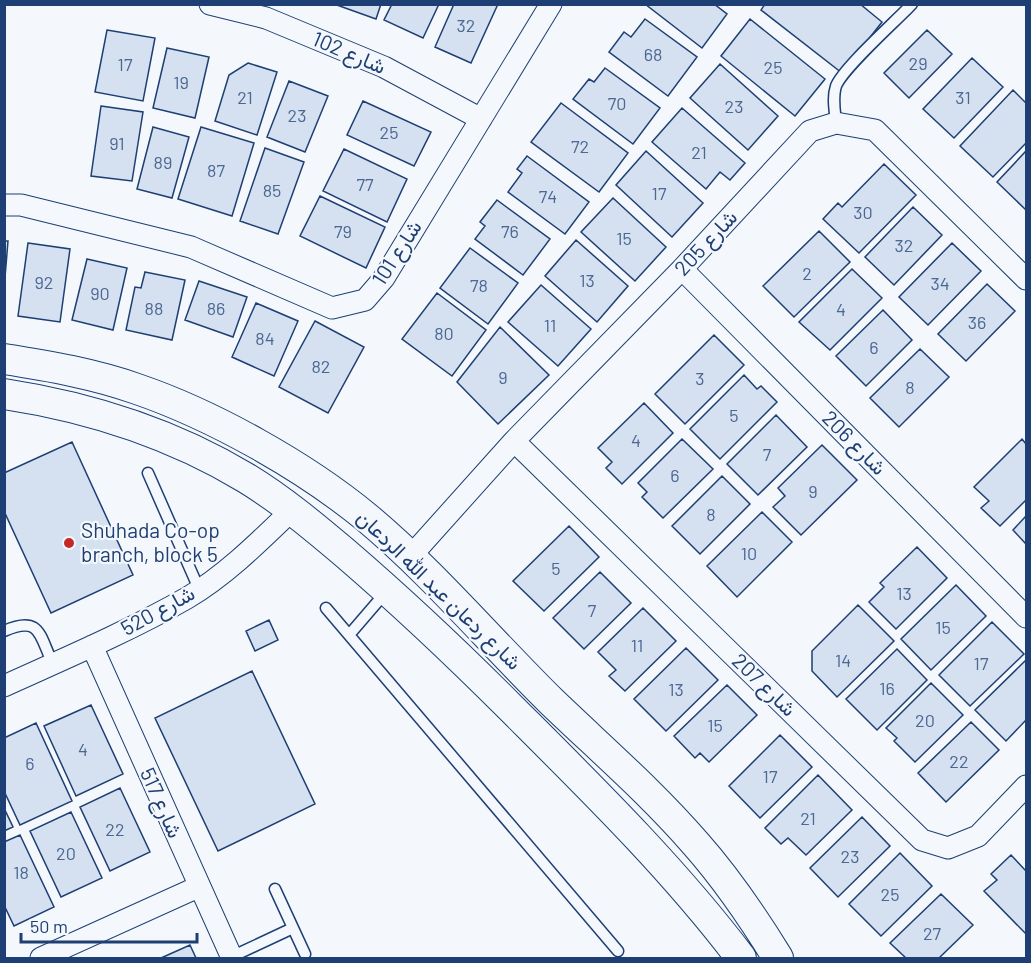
<svg xmlns="http://www.w3.org/2000/svg" width="1031" height="963" font-family="Barlow,Vazirmatn,sans-serif">
<style>
.building{fill:#d5e0f0;stroke:#1d3f73;stroke-width:1.5}
.lines{fill:none;stroke-linecap:round;stroke-linejoin:round}
.lane-casing{stroke:#1d3f73;stroke-width:13}
.street-casing{stroke:#1d3f73;stroke-width:23}
.secondary-casing{stroke:#1d3f73;stroke-width:32}
.lane{stroke:#f4f7fb;stroke-width:10}
.street{stroke:#f4f7fb;stroke-width:21}
.secondary{stroke:#f4f7fb;stroke-width:30}
.poi-dot{fill:#c62828;stroke:#f4f7fb;stroke-width:2}
.labels{text-anchor:middle;stroke-width:4.5;stroke-linejoin:round;paint-order:stroke}
.number-label{font-size:18px;fill:#4b6792}
.street-label{font-size:21px;fill:#1d3f73;stroke:#f4f7fb}
.poi-label{font-size:21px;fill:#1d3f73;stroke:#f4f7fb;text-anchor:start}
</style>
<rect width="100%" height="100%" fill="#f4f7fb"/>
<!-- building -->
<path class="building" d="M334,4h47l-5,15z
M392,4h47l-16,34 -39,-18z
M454,4h44l-27,59 -36,-16z
M645,4h69l13,10 -25,34z
M765,4h95l22,18 -40,51 -81,-63z
M645,19l52,38 -29,39 -59,-44 15,-20 7,5z
M750,19l75,60 -30,37 -74,-60z
M107,30l48,8 -12,63 -48,-9z
M927,30l25,24 -43,44 -25,-25z
M167,48l42,9 -14,61 -42,-10z
M972,58l31,29 -49,51 -31,-29z
M248,63l29,9 -20,63 -42,-14 14,-46z
M720,64l58,52 -30,34 -58,-52z
M605,68l55,40 -27,36 -60,-45 16,-20 5,3z
M289,81l39,15 -23,56 -38,-15z
M1013,90l13,13v40l-33,34 -33,-31z
M363,101l68,31 -17,34 -67,-31z
M561,103l67,50 -29,39 -68,-50z
M101,106l42,6 -11,69 -41,-5z
M682,108l63,55 -15,17 -10,-8 -14,17 -54,-47z
M153,127l36,10 -17,61 -35,-9z
M201,127l53,16 -22,73 -54,-17z
M265,148l39,14 -26,72 -38,-13z
M344,149l63,30 -20,43 -64,-31z
M646,151l57,52 -31,34 -56,-52z
M1026,151v59l-29,-28z
M527,156l62,46 -24,32 -57,-42 14,-19 -5,-4z
M884,164l32,31 -57,58 -36,-34 15,-16 4,4z
M320,196l65,31 -19,41 -66,-32z
M613,198l53,49 -31,34 -54,-49z
M497,200l53,39 -27,36 -48,-36 10,-13 -5,-4z
M913,207l29,28 -48,50 -29,-28z
M819,231l31,31 -56,55 -31,-31z
M576,240l52,46 -31,36 -52,-46z
M4,241h4l-4,49z
M28,243l42,6 -10,73 -42,-6z
M952,243l29,28 -53,54 -29,-28z
M470,248l48,35 -30,41 -48,-36z
M87,259l40,9 -14,62 -41,-10z
M852,269l30,29 -52,52 -31,-28z
M145,272l40,8 -13,60 -46,-10 9,-43 6,1z
M199,281l48,16 -14,40 -48,-17z
M987,284l28,27 -49,50 -28,-27z
M541,285l50,44 -33,37 -50,-44z
M437,293l49,37 -34,46 -50,-37z
M256,303l42,18 -24,55 -42,-19z
M883,310l29,30 -46,46 -30,-30z
M315,321l49,26 -36,66 -49,-26z
M500,327l49,48 -51,49 -41,-42z
M714,335l30,30 -59,59 -30,-30z
M920,349l29,28 -50,50 -29,-29z
M744,375l13,14 4,-3 16,16 -57,57 -30,-30z
M644,403l29,30 -51,51 -16,-16 6,-6 -14,-14z
M776,415l31,32 -49,48 -31,-31z
M682,439l31,30 -50,49 -21,-21 5,-5 -9,-9z
M1022,439l4,5v56l-26,26 -19,-18 8,-7 -15,-14z
M72,442l61,133 -82,38 -47,-102v-38z
M822,445l35,35 -56,55 -28,-28 12,-11 -7,-8z
M722,476l28,28 -50,50 -28,-28z
M762,512l30,30 -55,55 -30,-31z
M1026,516v28l-13,-14z
M569,526l30,31 -55,54 -31,-30z
M917,547l30,31 -51,51 -27,-27 15,-15 -4,-4z
M600,572l31,31 -47,46 -31,-31z
M956,585l30,31 -55,54 -30,-31z
M858,605l36,36 -57,56 -25,-26v-20z
M643,608l33,33 -51,50 -16,-15 7,-6 -18,-18z
M269,620l9,20 -23,11 -9,-20z
M992,622l32,32 -54,52 -31,-31z
M686,648l32,32 -52,51 -32,-32z
M897,649l30,31 -50,50 -31,-31z
M1026,660v60l-20,21 -31,-31z
M252,671l63,133 -97,47 -63,-133z
M931,683l32,32 -48,47 -21,-21 3,-3 -11,-10z
M727,685l30,30 -48,47 -9,-9 -5,5 -21,-22z
M91,705l32,69 -47,22 -32,-70z
M971,722l28,28 -53,52 -28,-29z
M36,723l36,78 -52,24 -16,-34v-53z
M780,735l32,32 -52,51 -31,-32z
M818,775l34,35 -46,45 -18,-17 -7,6 -16,-16z
M120,788l30,64 -40,19 -30,-64z
M4,808l9,19 -9,4z
M71,812l31,66 -41,19 -31,-66z
M862,817l28,29 -52,51 -28,-29z
M20,835l34,72 -40,19 -10,-21v-63z
M900,853l32,33 -51,50 -32,-32z
M1011,855l15,16v63l-42,-43 13,-11 -6,-6z
M941,894l32,31 -34,33h-33l-16,-15z
M190,945l6,13h-35z"/>
<g class="lines">
<defs>
<path id="lane" d="M836,123c-1,-12 -4,-25 0,-37 7,-18 60,-65 76,-82
M148,473l51,116
M326,608l292,343
M4,631c37,-16 35,4 49,33
M349,635l37,-43
M275,889l30,65
M231,957l62,-29"/>
<path id="street" d="M210,4l56,14 118,49 97,52
M4,205h17l170,42 141,61 33,-8 19,-22 167,-274
M682,269l344,348
M514,441l408,399 26,8 30,-12 48,-50
M410,557l104,-116 168,-172 128,-138 26,-8 39,7 151,149
M92,646l140,312
M4,686c62,-28 125,-55 183,-88 39,-23 74,-58 106,-89
M41,958l157,-71"/>
<path id="secondary" d="M4,359c45,7 91,15 133,30 76,26 167,77 229,128 67,56 124,124 186,185 49,47 100,91 144,142 31,35 58,75 82,114
M4,394c85,13 169,40 242,84 36,22 67,48 99,75 57,49 111,100 164,153 81,81 163,161 232,252"/>
</defs>
<!-- lane casing -->
<use href="#lane" class="lane-casing"/>
<!-- street casing -->
<use href="#street" class="street-casing"/>
<!-- secondary casing -->
<use href="#secondary" class="secondary-casing"/>
<!-- lane -->
<use href="#lane" class="lane"/>
<!-- street -->
<use href="#street" class="street"/>
<!-- secondary -->
<use href="#secondary" class="secondary"/>
</g>
<!-- markers -->
<circle class="poi-dot" cx="69" cy="543" r="6"/>
<g class="labels">
<!-- number labels -->
<g class="number-label">
<text x="466" y="32">32</text>
<text x="653" y="61">68</text>
<text x="918" y="70">29</text>
<text x="125" y="71">17</text>
<text x="773" y="74">25</text>
<text x="181" y="89">19</text>
<text x="245" y="104">21</text>
<text x="963" y="104">31</text>
<text x="617" y="110">70</text>
<text x="734" y="113">23</text>
<text x="297" y="122">23</text>
<text x="389" y="139">25</text>
<text x="117" y="150">91</text>
<text x="580" y="153">72</text>
<text x="699" y="159">21</text>
<text x="163" y="169">89</text>
<text x="216" y="177">87</text>
<text x="365" y="191">77</text>
<text x="272" y="197">85</text>
<text x="659" y="200">17</text>
<text x="548" y="203">74</text>
<text x="863" y="219">30</text>
<text x="343" y="238">79</text>
<text x="510" y="238">76</text>
<text x="624" y="245">15</text>
<text x="904" y="252">32</text>
<text x="807" y="280">2</text>
<text x="587" y="287">13</text>
<text x="44" y="289">92</text>
<text x="940" y="290">34</text>
<text x="479" y="292">78</text>
<text x="100" y="300">90</text>
<text x="154" y="315">88</text>
<text x="216" y="315">86</text>
<text x="841" y="316">4</text>
<text x="977" y="329">36</text>
<text x="550" y="332">11</text>
<text x="444" y="340">80</text>
<text x="265" y="345">84</text>
<text x="874" y="354">6</text>
<text x="321" y="373">82</text>
<text x="503" y="384">9</text>
<text x="700" y="385">3</text>
<text x="910" y="394">8</text>
<text x="734" y="422">5</text>
<text x="636" y="447">4</text>
<text x="767" y="461">7</text>
<text x="675" y="482">6</text>
<text x="813" y="498">9</text>
<text x="711" y="521">8</text>
<text x="749" y="560">10</text>
<text x="556" y="575">5</text>
<text x="904" y="600">13</text>
<text x="592" y="617">7</text>
<text x="943" y="634">15</text>
<text x="637" y="652">11</text>
<text x="843" y="667">14</text>
<text x="981" y="670">17</text>
<text x="887" y="695">16</text>
<text x="676" y="696">13</text>
<text x="925" y="727">20</text>
<text x="715" y="732">15</text>
<text x="83" y="756">4</text>
<text x="959" y="768">22</text>
<text x="30" y="770">6</text>
<text x="770" y="783">17</text>
<text x="808" y="825">21</text>
<text x="115" y="836">22</text>
<text x="66" y="860">20</text>
<text x="850" y="863">23</text>
<text x="21" y="879">18</text>
<text x="890" y="901">25</text>
<text x="932" y="940">27</text>
</g>
<!-- street labels -->
<g class="street-label">
<text transform="translate(349 53) rotate(23)" y="7">شارع 102</text>
<text transform="translate(706 243) rotate(-47)" y="7">شارع 205</text>
<text transform="translate(397 253) rotate(-57)" y="7">شارع 101</text>
<text transform="translate(854 443) rotate(45)" y="7">شارع 206</text>
<text transform="translate(439 590) rotate(44)" y="7">شارع ردعان عبد الله الردعان</text>
<text transform="translate(158 611) rotate(-29)" y="7">شارع 520</text>
<text transform="translate(764 685) rotate(44)" y="7">شارع 207</text>
<text transform="translate(161 803) rotate(66)" y="7">شارع 517</text>
</g>
<!-- poi labels -->
<g class="poi-label">
<text x="81" y="538">Shuhada Co-op<tspan x="81" dy="24">branch, block 5</tspan></text>
</g>
</g>
<!-- border -->
<rect width="1031" height="963" fill="none" stroke="#1d3f73" stroke-width="12"/>
<!-- scale -->
<path d="M21 933v9h176v-9" fill="none" stroke="#1d3f73" stroke-width="3"/>
<text x="30" y="933" font-size="18" fill="#1d3f73" stroke="#f4f7fb" stroke-width="4.5" paint-order="stroke">50 m</text>
</svg>
